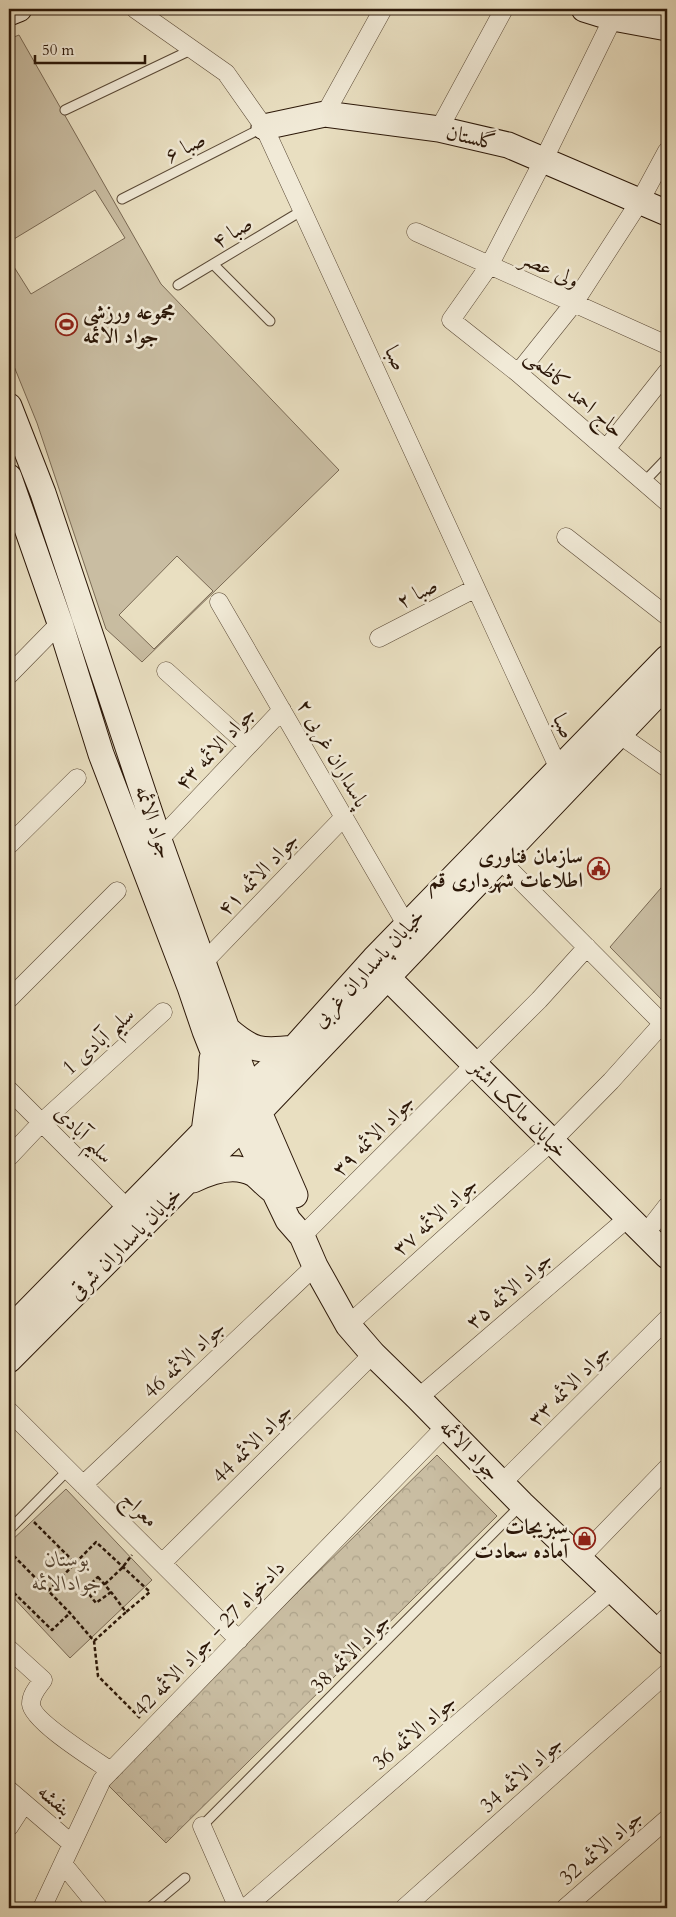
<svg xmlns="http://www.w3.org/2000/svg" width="676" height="1917" font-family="Cardo,Amiri,serif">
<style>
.forest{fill:url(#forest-crowns);stroke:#7a6a55}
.park{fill:#c9bda2;stroke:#7a6a55;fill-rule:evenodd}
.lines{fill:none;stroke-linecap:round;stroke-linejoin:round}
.lane-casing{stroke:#5a4936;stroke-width:11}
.street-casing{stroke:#5a4936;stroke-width:19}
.secondary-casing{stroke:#2b1708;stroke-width:27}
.path{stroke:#2b1708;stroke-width:2.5;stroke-dasharray:4 2.5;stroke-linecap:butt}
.lane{stroke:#f1ead7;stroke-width:9}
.street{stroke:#f1ead7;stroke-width:18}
.secondary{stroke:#f1ead7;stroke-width:25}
.labels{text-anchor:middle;stroke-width:5;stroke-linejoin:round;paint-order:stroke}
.street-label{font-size:21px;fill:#2b1708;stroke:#f1ead7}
.poi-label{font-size:21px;font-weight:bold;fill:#2b1708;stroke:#f1ead7;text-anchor:end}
.park-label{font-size:21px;font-style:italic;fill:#5a4936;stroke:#f1ead7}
</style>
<defs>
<pattern id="forest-crowns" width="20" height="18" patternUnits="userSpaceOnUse" patternTransform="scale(1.25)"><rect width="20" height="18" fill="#c9bda2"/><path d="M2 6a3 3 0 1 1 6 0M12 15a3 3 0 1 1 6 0" fill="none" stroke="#ada28a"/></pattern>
</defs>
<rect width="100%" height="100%" fill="#e9dfc1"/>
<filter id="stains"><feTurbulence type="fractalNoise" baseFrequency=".004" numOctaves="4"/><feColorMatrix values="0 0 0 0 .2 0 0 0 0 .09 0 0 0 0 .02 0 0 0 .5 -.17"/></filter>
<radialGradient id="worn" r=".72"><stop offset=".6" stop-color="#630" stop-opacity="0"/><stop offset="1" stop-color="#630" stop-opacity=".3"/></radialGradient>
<!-- forest -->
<path class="forest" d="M437,1455l60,61 -331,327 -61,-61z"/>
<!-- park -->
<path class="park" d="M19,35l142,249 178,186 -197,192 -36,-33 -69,-206 -28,-69v-95l22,35 94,-56 -30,-48 -86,52v-203zM177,556l36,35 -59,58 -35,-34z
M667,881v124l-57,-58z
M66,1489l86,91 -82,78 -61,-65v-50z"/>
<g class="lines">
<defs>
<path id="lane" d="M65,110l128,-61
M122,199l140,-71
M213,264l57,57
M178,285l125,-75
M644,482l23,-24
M9,1530l59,-60
M202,1826l318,-320
M149,1908l36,-30"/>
<path id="street" d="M135,9l91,64 38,54 295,642
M613,18l-69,141 -55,107 -38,54 67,53 149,129
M325,114l58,-105
M439,129l65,-120
M416,232l251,113
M518,373l56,-70 66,-102 27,-50
M606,449l61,-77
M566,537l101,79
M219,602l188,324
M379,638l97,-50
M166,671l82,74
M9,675l51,-52
M620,735l47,33
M159,840l123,-130
M9,845l68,-67
M499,859l168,169
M204,962l140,-145
M9,999l108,-108
M9,1090l120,120
M9,1157l32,-34 122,-111
M646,1233l21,-27
M302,1236l237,-236 48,-53
M348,1325l204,-184 59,-60 52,-58
M418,1398l211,-181
M9,1411l230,229
M502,1483l165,-164
M83,1485l232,-219
M580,1558l87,-90
M162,1563l211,-209
M655,1630l12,-13
M9,1649l34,31c-5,7 -12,14 -12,24 1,17 64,56 80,67
M9,1790l63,54
M202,1826l36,82
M9,1827l15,-23
M63,1864l36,44
M42,1908l60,-128 344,-354
M245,1908l368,-319
M404,1908l263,-235
M565,1908l102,-89"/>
<path id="secondary" d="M584,9l29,9 54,10
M9,13l10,-4
M264,127l61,-13 114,15 69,16 159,68
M9,406l34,87 116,347 68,189 22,60 46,106
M9,477l51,146 41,131 89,233 15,44 38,96 45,93 14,16 13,30 33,59 25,29 45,44 104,106 145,138
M378,965l10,13 279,278
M227,1029c25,22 34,23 67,19
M204,1132l7,-52 1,-21
M193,1180c18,-9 42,-17 61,-6 6,5 12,11 18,16
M9,1330l224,-228 61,-54 80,-89 293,-301
M9,1360l206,-207 44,-41 408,-428"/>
</defs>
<!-- lane casing -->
<use href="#lane" class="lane-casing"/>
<!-- street casing -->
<use href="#street" class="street-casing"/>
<!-- secondary casing -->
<use href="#secondary" class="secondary-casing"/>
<!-- path -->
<path class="path" d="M34,1522l41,41
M9,1551l61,62 24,28 4,35 42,42
M98,1577l13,15 -15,11 -11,-14z
M105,1584l17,-16 10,-13
M9,1588l43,42 18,-17
M48,1591l48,-49 54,50 -24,20
M94,1641l32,-29 -15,-20"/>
<!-- lane -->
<use href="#lane" class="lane"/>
<!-- street -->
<use href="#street" class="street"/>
<!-- secondary -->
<use href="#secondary" class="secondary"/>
</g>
<!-- icons -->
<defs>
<symbol id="stadium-ring" viewBox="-11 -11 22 22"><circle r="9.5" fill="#f1ead7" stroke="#8f2418" stroke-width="1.5"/><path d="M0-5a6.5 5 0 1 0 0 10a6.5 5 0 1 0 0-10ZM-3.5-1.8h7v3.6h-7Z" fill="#8f2418"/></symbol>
<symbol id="civic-ring" viewBox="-11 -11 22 22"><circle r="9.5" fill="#f1ead7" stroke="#8f2418" stroke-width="1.5"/><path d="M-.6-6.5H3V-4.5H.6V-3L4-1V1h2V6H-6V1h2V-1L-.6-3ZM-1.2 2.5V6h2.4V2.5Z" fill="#8f2418"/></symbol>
<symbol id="shop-ring" viewBox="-11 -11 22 22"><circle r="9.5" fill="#f1ead7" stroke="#8f2418" stroke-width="1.5"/><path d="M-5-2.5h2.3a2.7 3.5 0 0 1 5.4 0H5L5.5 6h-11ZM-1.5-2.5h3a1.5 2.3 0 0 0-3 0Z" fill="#8f2418"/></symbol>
</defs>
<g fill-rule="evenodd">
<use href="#stadium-ring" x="54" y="312" width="25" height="25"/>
<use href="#civic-ring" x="586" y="856" width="25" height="25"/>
<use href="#shop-ring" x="572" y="1526" width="25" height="25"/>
</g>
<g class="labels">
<!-- street labels -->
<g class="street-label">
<text transform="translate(471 137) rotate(13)" y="7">گلستان</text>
<text transform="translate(185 147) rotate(-27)" y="7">صبا ۶</text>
<text transform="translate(232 232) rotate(-31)" y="7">صبا ۴</text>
<text transform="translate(550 269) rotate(24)" y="7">ولی عصر</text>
<text transform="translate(396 358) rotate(65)" y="7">صبا</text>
<text transform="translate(575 393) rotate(41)" y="7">حاج احمد کاظمی</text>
<text transform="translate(417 593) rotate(-27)" y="7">صبا ۲</text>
<text transform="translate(564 726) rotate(65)" y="7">صبا</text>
<text transform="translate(215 748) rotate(-47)" y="7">جواد الائمه ۴۳</text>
<text transform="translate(333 753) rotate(60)" y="7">پاسداران غربی ۲</text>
<text transform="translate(154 822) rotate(71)" y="7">جواد الائمه</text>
<text transform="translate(258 874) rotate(-46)" y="7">جواد الائمه ۴۱</text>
<text transform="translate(368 968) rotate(-47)" y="7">خیابان پاسداران غربی</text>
<text transform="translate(98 1041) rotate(-42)" y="7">سلیم آبادی 1</text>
<text transform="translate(519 1109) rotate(45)" y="7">خیابان مالک اشتر</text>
<text transform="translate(84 1134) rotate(45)" y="7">سلیم آبادی</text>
<text transform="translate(373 1135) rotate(-45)" y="7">جواد الائمه ۳۹</text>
<text transform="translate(435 1216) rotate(-42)" y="7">جواد الائمه ۳۷</text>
<text transform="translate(125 1243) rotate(-45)" y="7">خیابان پاسداران شرقی</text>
<text transform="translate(509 1290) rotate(-41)" y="7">جواد الائمه ۳۵</text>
<text transform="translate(184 1359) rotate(-43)" y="7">جواد الائمه 46</text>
<text transform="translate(569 1385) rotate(-45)" y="7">جواد الائمه ۳۳</text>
<text transform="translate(252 1443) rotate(-45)" y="7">جواد الائمه 44</text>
<text transform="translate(470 1450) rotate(46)" y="7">جواد الائمه</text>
<text transform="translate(140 1509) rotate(45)" y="7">معراج</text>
<text transform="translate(209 1638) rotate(-46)" y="7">دادخواه 27 - جواد الائمه 42</text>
<text transform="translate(350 1653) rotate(-45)" y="7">جواد الائمه 38</text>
<text transform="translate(414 1732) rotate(-41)" y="7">جواد الائمه 36</text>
<text transform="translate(521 1774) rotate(-42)" y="7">جواد الائمه 34</text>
<text transform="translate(55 1800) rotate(40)" y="7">بنفشه</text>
<text transform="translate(601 1847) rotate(-41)" y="7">جواد الائمه 32</text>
</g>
<!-- poi labels -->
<g class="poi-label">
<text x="83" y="319" text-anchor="start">مجموعه ورزشی<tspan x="83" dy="24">جواد الائمه</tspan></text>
<text x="583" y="863">سازمان فناوری<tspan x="583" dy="24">اطلاعات شهرداری قم</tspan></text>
<text x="568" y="1534">سبزیجات<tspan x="568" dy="24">آماده سعادت</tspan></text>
</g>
<!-- park labels -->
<g class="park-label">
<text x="67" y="1566">بوستان<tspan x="67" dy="24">جوادالائمه</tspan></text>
</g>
</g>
<!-- margin -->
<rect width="676" height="1917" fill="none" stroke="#e9dfc1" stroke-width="30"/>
<rect x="10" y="10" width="656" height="1897" fill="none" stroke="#2b1708" stroke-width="2.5"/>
<rect x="15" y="15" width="646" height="1887" fill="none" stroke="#2b1708"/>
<!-- scale -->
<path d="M35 55v8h110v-8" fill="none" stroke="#2b1708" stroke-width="2.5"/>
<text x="42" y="55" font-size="15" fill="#2b1708" stroke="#f1ead7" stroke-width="4" paint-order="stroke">50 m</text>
<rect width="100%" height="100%" filter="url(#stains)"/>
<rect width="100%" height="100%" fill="url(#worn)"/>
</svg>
